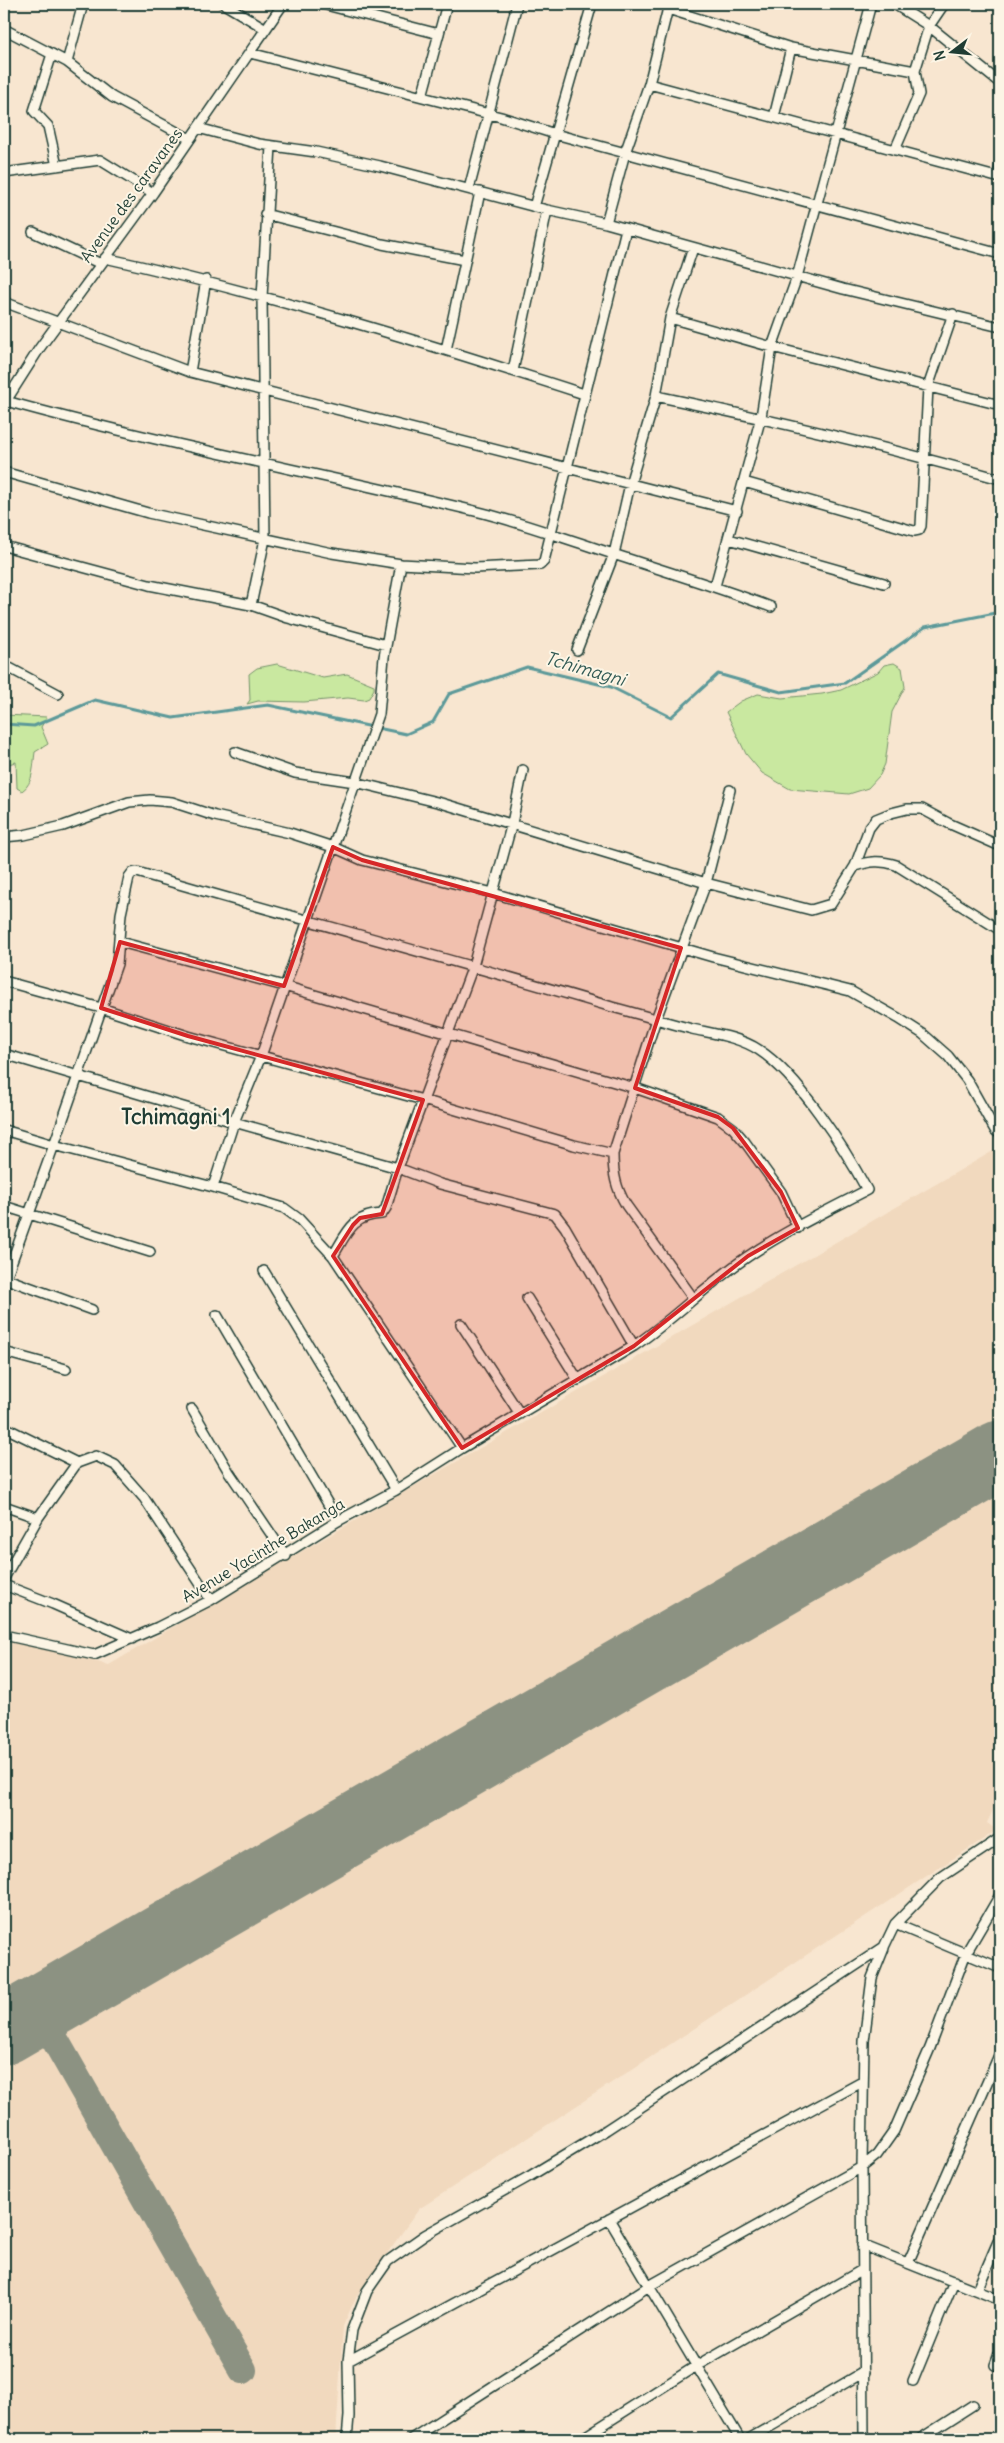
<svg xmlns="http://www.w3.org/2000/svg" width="1004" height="2443" font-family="Delius,sans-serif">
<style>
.built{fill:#f1d9be}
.green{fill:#c9e8a0;stroke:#74926a}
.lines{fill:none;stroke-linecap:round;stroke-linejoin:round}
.stream{stroke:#5c9999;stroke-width:3}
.taxiway{stroke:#8c9282;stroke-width:28}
.runway{stroke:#8c9282;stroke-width:69}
.street-casing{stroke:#1f3d34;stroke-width:12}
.street{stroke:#fcf5e5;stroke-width:9}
.marked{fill:#d62828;fill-opacity:0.2;stroke:#d62828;stroke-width:4;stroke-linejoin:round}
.labels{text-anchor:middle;stroke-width:4;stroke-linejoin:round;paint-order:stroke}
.street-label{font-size:16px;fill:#1f3d34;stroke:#fcf5e5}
.water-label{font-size:18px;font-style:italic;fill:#335c56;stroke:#fcf5e5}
.district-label{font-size:21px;font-weight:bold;fill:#1f3d34;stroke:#fcf5e5}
</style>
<rect width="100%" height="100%" fill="#f8e6d0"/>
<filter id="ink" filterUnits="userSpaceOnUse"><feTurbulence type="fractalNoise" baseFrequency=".02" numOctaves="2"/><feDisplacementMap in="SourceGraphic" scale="10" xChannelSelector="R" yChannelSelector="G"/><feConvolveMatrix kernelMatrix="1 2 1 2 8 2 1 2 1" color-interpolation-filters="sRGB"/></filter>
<g filter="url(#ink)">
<!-- built -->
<path class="built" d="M1000,1147v647l-13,29 10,7 -578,379 -62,86 -14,31 -7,113h-332v-801l105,27 145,-86z"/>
<!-- green -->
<path class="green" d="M894,663l8,5 3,19 -13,25 -7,52 -5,11 -12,13 -19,6 -59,-5 -28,-16 -16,-19 -20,-42 15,-11 17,-7 24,4 40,-4 19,-4 37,-18 6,-7z
M277,664l46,14 24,-4 27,11v4l-5,9 -5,2 -16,-2 -44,4 -46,-1 -11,3 3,-4 -1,-26 8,-6z
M4,715l43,2 -6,10 7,17 -13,8c-2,13 -1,31 -13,39l-5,-3 -1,-26 -12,3z"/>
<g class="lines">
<!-- stream -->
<path class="stream" d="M4,724l30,2 61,-26 78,18 95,-13 138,29 27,-12 16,-28 78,-27 84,20 60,30 47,-43 63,18 64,-9 80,-56 75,-15"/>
<!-- taxiway -->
<path class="taxiway" d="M967,1474l33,-2
M38,2010l205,360"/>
<!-- runway -->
<path class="runway" d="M4,2030l996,-575"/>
<defs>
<path id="street" d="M224,4l42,25
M322,4l117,30
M894,4l35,22 71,57
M668,9l123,39 -17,69
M4,29l63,33 45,35 78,42
M791,48l124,23
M250,53l251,64 54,17 445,120
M52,54l-18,57 14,15 9,40
M67,62l16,-58
M649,84l351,94
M422,96l25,-92
M198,128l61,16 57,8 64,14 167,44 59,13 237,66 157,38
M895,150l24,-56 -4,-23 14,-45 15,-22
M4,173l96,-13 53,33
M998,177l2,-11
M469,189l48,-185
M534,207l58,-203
M265,214l117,30 83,16
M606,223l19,-70 24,-69 20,-80
M33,232l68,32
M105,258c163,36 321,85 479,136
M4,302l186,70 547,139
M670,318l102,29 228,58
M446,350l34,-158
M513,371l34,-161
M190,372l16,-92
M656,396c116,24 231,51 344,83
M6,401c157,44 319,73 477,112 35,9 69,21 103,32 62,21 124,39 185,62
M4,404l35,-55 114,-156 130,-189
M4,472l144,41 184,40 69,11 74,4 65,-3 4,-4 82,-332
M744,482l170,49 5,-1 2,-4 7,-139 25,-73
M729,539l155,44
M4,546l145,39 102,20 37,13 98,27
M715,586l46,-169 11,-70 25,-70 74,-273
M251,605l14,-66 -3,-242 9,-151
M577,650l37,-96 16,-70 26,-88 14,-78 23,-70
M4,665l54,29
M235,752l60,21 60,9 86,21 265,80 105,27 20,-6 24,-38 14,-38 7,-9 15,-6 16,-4h15l26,14 52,23
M4,837l20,-2 39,-9 66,-24 21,-2 22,2 43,14 75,17 43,14 29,13 131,33 220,64 137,34 48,27 25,16 25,22 19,24 28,50 5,4
M855,866c15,-5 26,-6 41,-1l104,65
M120,942l164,44 351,102 83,29 15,11 12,14 36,50 17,36
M4,981l97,27 87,28 235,64 151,45 39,9
M4,1054l230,68 -21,65 -159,-42 63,-181 4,-50 8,-37 3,-4 5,-1c158,46 317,88 475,135 27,7 53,15 80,22 23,5 47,8 67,21 39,25 86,99 108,140 -40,21 -82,41 -120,67 -40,27 -73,62 -113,89l-69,-119 -10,-13 -115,-30 -42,-16 -164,-46 27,-66 118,-342 5,-57 17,-93
M4,1130l50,15 -50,138
M4,1206l146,46
M333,1256c14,-23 19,-41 49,-42l4,-6 12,-40 75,-202 39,-143 11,-53
M264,1271l132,219
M4,1278l88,32
M527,1298l51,82
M693,1298l-67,-93c-10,-17 -13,-31 -13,-51l43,-135 50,-136 24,-93
M217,1315l121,206
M461,1324l59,90
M4,1352l62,17
M192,1409l37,63 57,84
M4,1427l73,36
M462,1448l172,-102
M4,1506l34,12
M4,1578l34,-60 39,-55 19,-7 19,9 29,33 67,102
M4,1585l49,19 79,35
M4,1635l90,20 64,-28 53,-27 127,-79 58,-31 66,-42 -129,-192 -34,-37 -15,-11 -71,-21
M895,1924l105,44
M609,2219l131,220
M862,2245l138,55
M908,2263l92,-210
M977,2290l23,-53
M348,2361l514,-279
M995,2365l5,-14
M913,2381l41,-100
M347,2439l2,-23 -1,-55 4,-31 15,-39 21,-30 37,-26 105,-59 76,-46 278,-183 11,-23 45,-46 60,-40
M411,2439l238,-153 213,-119 15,-12 17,-24 36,-83 36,-95 34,-58
M581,2439l115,-73 166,-96
M749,2439l115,-67
M864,2439l-2,-272 2,-126 8,-63 12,-30
M920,2439l53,-34"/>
</defs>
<!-- street casing -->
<use href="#street" class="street-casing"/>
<!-- street -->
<use href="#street" class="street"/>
</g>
</g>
<!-- marked area -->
<path class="marked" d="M333,847l29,13 319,88 -46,140 83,29 15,11 48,64 17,36 -50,28 -114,90 -172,102 -129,-192 20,-31 7,-7 22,-4 41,-114 -235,-64 -87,-28 19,-66 164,44z"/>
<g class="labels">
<!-- street labels -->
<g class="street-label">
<text transform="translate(131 195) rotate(-54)" y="6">Avenue des caravanes</text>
<text transform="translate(263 1550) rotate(-31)" y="6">Avenue Yacinthe Bakanga</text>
</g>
<!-- water labels -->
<g class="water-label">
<text transform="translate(585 669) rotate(16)" y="6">Tchimagni</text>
</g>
<!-- district labels -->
<g class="district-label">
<text x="176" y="1124">Tchimagni 1</text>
</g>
</g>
<!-- margin -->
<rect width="1004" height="2443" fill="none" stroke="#fcf5e5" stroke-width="20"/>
<rect x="10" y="10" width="984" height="2423" fill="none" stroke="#1f3d34" stroke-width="2" filter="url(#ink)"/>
<!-- north arrow -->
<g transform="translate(952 52) rotate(254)" stroke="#fcf5e5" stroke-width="4" paint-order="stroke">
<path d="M0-4L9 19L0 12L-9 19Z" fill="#1f3d34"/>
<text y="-8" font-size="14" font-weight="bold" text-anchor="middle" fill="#1f3d34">N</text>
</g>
</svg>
